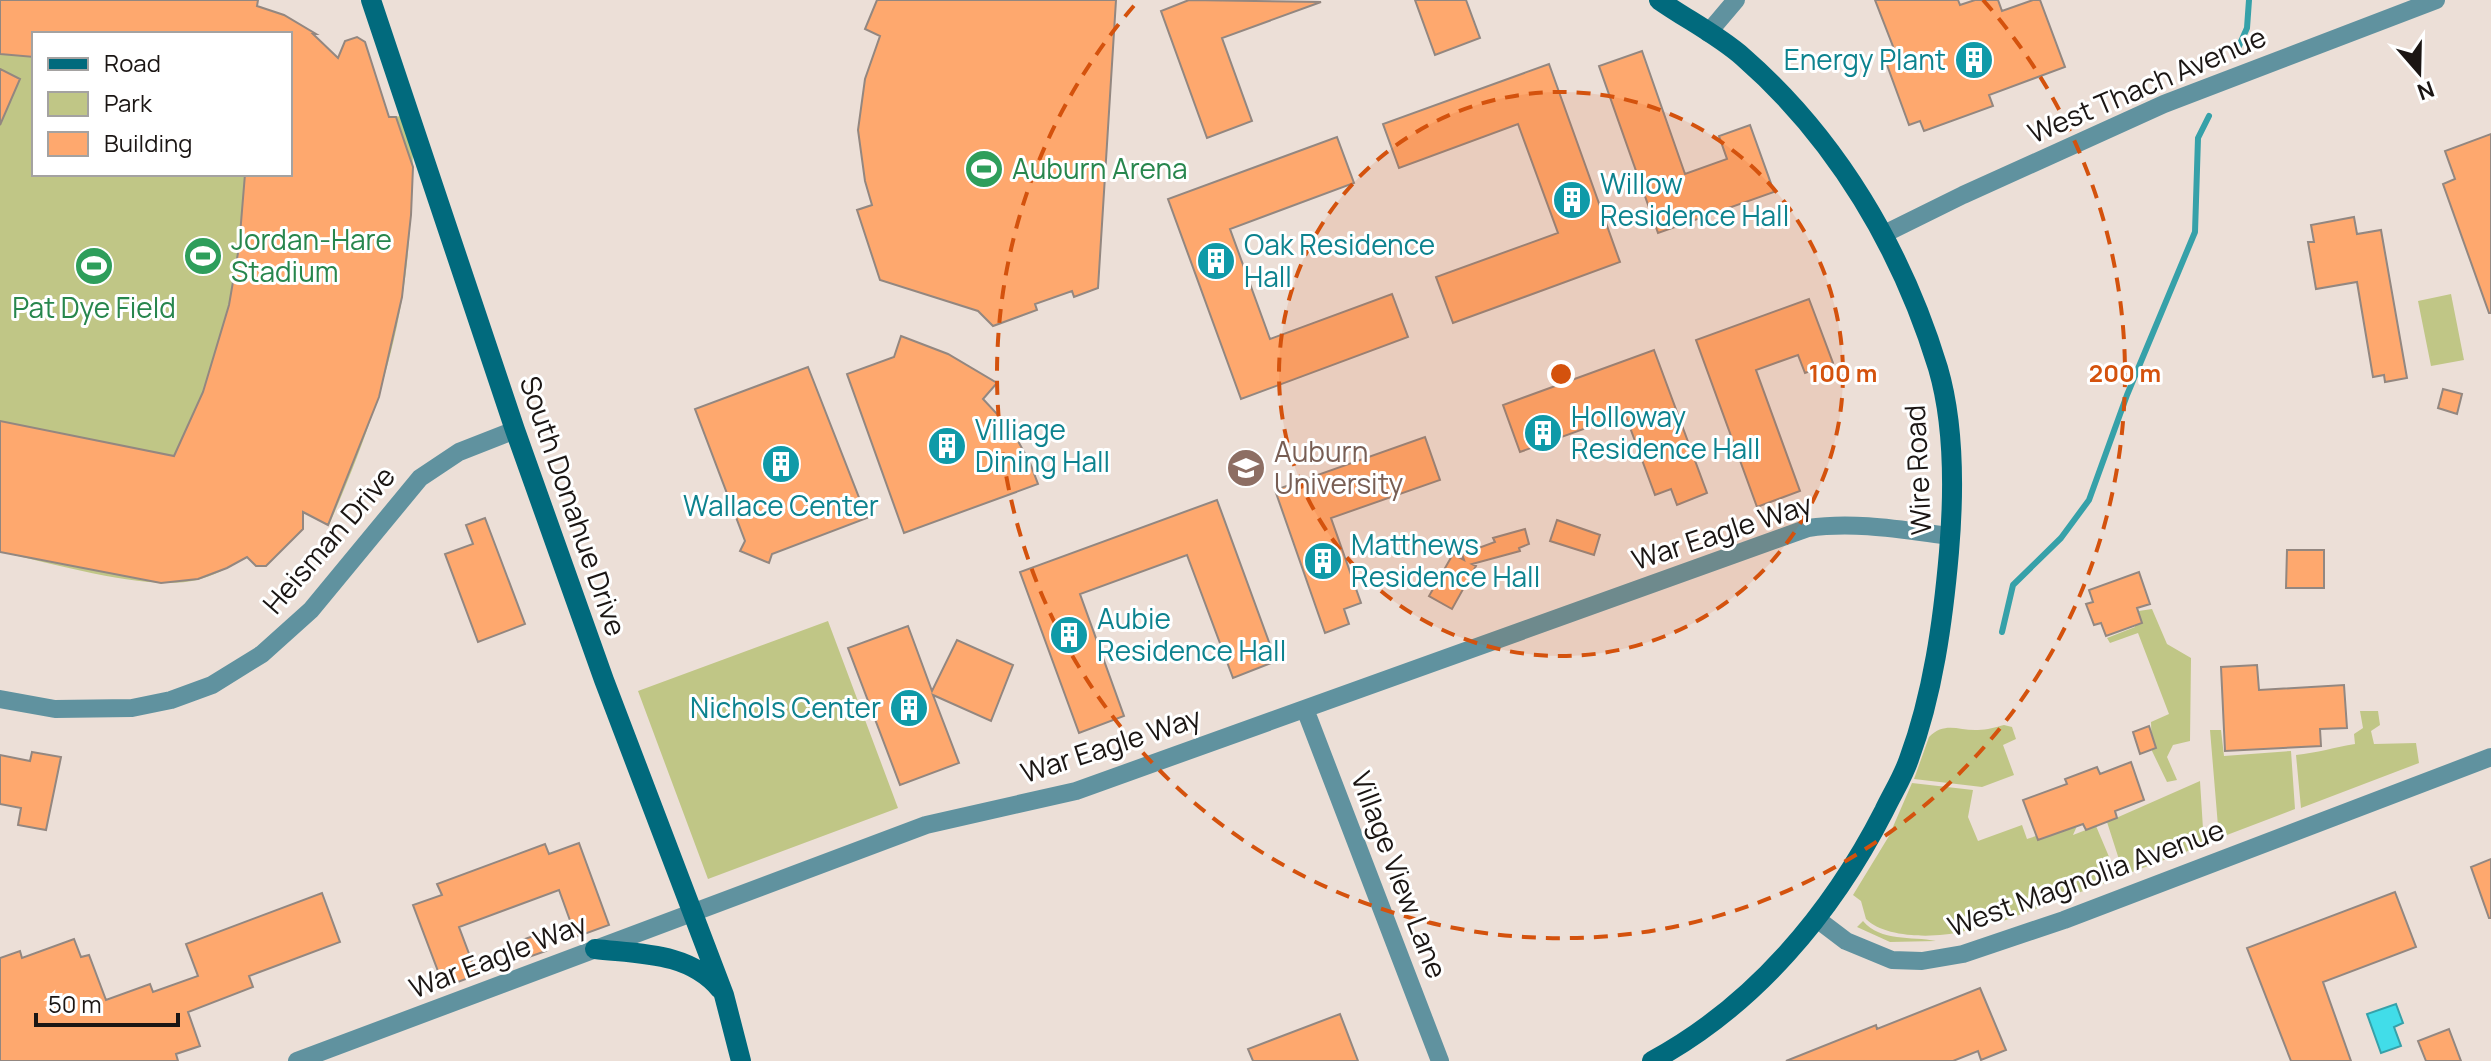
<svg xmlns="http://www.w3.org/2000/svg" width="2491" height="1061" font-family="Manrope,sans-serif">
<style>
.green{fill:#c0c686;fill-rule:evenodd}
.water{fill:#41dde9;stroke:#36a1a9;stroke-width:2}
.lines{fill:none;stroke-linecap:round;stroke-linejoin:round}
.stream{stroke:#36a1a9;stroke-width:6}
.building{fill:#fea86e;stroke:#938780;stroke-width:2}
.street{stroke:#60929f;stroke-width:18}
.secondary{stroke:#016a7d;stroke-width:20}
.ring{fill:none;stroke:#d4520d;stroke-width:4;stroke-dasharray:14 10}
.labels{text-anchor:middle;stroke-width:6;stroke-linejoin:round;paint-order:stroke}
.culture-label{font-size:28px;fill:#0d838f;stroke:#fff;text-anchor:start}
.street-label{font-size:28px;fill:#1b1614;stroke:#fff}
.leisure-label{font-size:28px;fill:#27864d;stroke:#fff;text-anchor:start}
.education-label{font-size:28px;fill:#785e54;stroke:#fff;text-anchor:start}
.centre{fill:#d4520d;stroke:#fff;stroke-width:4}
.ring-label{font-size:24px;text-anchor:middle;font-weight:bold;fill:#d4520d;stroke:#fff;stroke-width:6;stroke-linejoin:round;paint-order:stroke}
</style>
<rect width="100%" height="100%" fill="#ecdfd7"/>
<!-- green -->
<path class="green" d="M0,0h258l-1,6c34,11 58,26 80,55l8,-20 12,-4 8,5 20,62 -10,13 38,-1c0,61 -1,123 -11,183 -13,78 -41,153 -73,226l-35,-17 9,11v10l-37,37h-10l-22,-20 9,13c-15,9 -30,17 -46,21 -51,12 -144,-17 -197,-28zM34,34h256v140h-256z
M2451,294l13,66 -33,6 -13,-65z
M2152,609l15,35 24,14 -1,83 -17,4 -6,12 10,23 -10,2 -15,-31 -1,-29 18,-8 -31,-81 -28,10 -3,-5 28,-11 -3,-15z
M828,621l70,187 -190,71 -70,-188z
M2360,711h18l2,14 -9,6 3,13 42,-1 3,20 -118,45 -5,-53c21,-2 39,-8 59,-11l-1,-10 9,-6z
M2004,725l8,2 4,12 -13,6 11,30 -32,12 -68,-8 15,-42c16,-16 30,-6 49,-7 9,0 18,-3 26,-5z
M2210,730h11l3,26 67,-5 4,58 -76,29z
M2200,781l4,64 -80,30 -17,-53z
M1912,783l61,7 -5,27 10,24 44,-16 5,14 9,-3 2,4 39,-14 -4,9 23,-9 22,52 -115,43 -13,-1c-23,19 -101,23 -124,-1l-5,-18 -8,-6 36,-59z
M1863,921c18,21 48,15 73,20l-46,1 -33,-15z"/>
<!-- water -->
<path class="water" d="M2396,1004l7,19 -9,4 7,19 -20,7 -14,-39z"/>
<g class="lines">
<!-- stream -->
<path class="stream" d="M2239,46l8,-18 2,-28
M2002,632l11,-47 48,-47 28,-38 38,-105 68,-163 3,-94 11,-22"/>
</g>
<!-- building -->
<path class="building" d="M0,0h258l-1,6 27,9 32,19h-3l25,24 7,-17 12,-4 8,5 24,75h7l17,50 -2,48 -9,82 -23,100 -51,128 -25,-13v17l-37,37h-10l-9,-9 -20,11 -29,11 -37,4 -161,-31v-131l174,35 29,-64 26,-87 10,-58 6,-73h45v-140h-256v23l-34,-3z
M877,0h239l-18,288 -24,9 -2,-6 -37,13 2,6 -44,16 -15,-15 -98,-31 -23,-70 15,-5 -7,-24 -7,-51 7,-51 15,-43 -15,-7z
M1189,0l132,2 -99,36 30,83 -45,17 -46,-127z
M1415,0h51l14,38 -45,17z
M1875,0h83l2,5 15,-5h23l4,11 31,-11h7l25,67 -76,28 4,11 -69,25 -4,-10 -11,4 -26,-71 11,-5z
M1642,51l43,123 42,-15 -8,-23 31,-11 24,67 -116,41 -59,-167z
M1549,64l71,198 -167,61 -17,-46 122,-44 -40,-109 -119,44 -16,-44z
M0,69l20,10 -20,46z
M2491,134v179h-2l-46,-129 12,-5 -10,-28z
M1337,137l17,46 -124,46 40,110 122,-45 16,43 -167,62 -73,-200z
M2354,217l3,17 24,-4 26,148 -22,4 -1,-7 -11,2 -16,-95 -41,7 -8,-47h6l-3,-17z
M1809,299l24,64 -28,10 -7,-18 -42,15 44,121 -43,16 -61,-167z
M901,336l47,18 49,29 -14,16 29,31 18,33 8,21 -134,49 -57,-159 47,-17z
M1654,350l53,143 -30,12 -6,-16 -16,6 -30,-81 -105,38 -17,-47z
M808,367l59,151 -95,36 -3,9 -29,-12 5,-10 -50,-132z
M2443,389l19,5 -5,20 -19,-6z
M1425,437l15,43 -109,38 30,85 -17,6 5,15 -24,9 -50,-143z
M1217,500l59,161 -43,17 -46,-123 -107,39 44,122 -45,17 -59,-161z
M485,518l40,106 -47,18 -33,-88 28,-10 -7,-19z
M1557,520l43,15 -6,20 -44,-14z
M1525,529l4,15 -10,4 1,3 -48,13 4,2 -24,43 -23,-13 24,-42 11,6 -2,-6 33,-12 -2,-4z
M2287,550h37v38h-38z
M2139,572l11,32 -13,4 5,15 -36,13 -5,-13 -7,2 -8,-21 7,-2 -4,-12z
M908,626l24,65 25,-51 56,25 -22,56 -58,-26 26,68 -59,22 -52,-137z
M2257,665l2,25 85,-5 3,43 -27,1 1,17 -96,5 -4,-84z
M2149,726l7,22 -16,6 -7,-22z
M32,752l29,5 -15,73 -28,-5 3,-17 -21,-4v-49l30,6z
M2131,762l13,38 -29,11 2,7 -31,12 -3,-6 -45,16 -15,-40 44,-16 -2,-5 32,-12 3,7z
M579,843l30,82 -33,12 -17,-47 -100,37 18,48 -33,12 -31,-82 29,-10 -5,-11 108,-40 4,10z
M2491,859v59h-2l-18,-51z
M2395,892l21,55 -93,35 28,79h-60l-44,-113z
M322,893l18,49 -91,34 4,11 -65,25 12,34 -24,8 2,7h-178v-103l20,-7 2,7 52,-19 7,18 8,-2 17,45 44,-16 3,8 45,-16 -12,-32z
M539,934l7,17 -20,7 -7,-17z
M1980,988l26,62 -25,10 -3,-9 -25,10h-167l90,-36 1,4z
M1340,1014l18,47h-105l-5,-12z
M2449,1029l12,32h-35l-8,-20z"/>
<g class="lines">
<!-- street -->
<path class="street" d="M1708,33l28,-33
M1884,234l79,-39 201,-91 272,-104
M0,699l55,10 77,-1 39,-8 41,-15 50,-31 49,-44 109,-132 39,-26 56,-22
M1305,709l135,352
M1817,919l29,22 46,19 30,1 41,-7 101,-34 427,-163
M297,1061l629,-236 150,-34 732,-263c47,-7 95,2 142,8"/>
<!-- secondary -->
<path class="secondary" d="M371,0l144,430 89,250 120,315 17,66
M595,949c45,5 94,3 125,40
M1652,1061c102,-55 180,-148 232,-250 8,-17 19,-34 25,-52 24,-65 34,-138 40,-207 5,-59 6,-126 -11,-184 -36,-118 -101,-229 -195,-311 -25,-22 -57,-38 -84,-57"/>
</g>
<!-- distance rings -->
<circle cx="1561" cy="374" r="282" fill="#d4520d" fill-opacity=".12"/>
<g class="ring">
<circle cx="1561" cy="374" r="282"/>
<path d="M1983 0A564 564 0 1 1 1139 0"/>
</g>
<!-- icons -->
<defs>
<symbol id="building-disc" viewBox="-11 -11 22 22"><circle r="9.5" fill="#0f9aa8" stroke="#fff"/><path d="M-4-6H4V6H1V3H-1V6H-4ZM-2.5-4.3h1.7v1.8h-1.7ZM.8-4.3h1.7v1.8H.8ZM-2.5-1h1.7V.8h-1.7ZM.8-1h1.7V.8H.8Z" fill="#fff"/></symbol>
<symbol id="stadium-disc" viewBox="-11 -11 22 22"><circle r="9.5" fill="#2e9e5b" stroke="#fff"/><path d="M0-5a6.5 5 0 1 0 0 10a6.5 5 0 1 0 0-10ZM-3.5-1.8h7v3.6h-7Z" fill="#fff"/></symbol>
<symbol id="university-disc" viewBox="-11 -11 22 22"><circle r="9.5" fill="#8d6e63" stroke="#fff"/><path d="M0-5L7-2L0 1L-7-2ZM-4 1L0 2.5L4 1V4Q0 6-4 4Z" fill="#fff"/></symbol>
</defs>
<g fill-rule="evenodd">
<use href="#building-disc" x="1952" y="38" width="44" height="44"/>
<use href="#stadium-disc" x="962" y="147" width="44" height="44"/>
<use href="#building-disc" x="1550" y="178" width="44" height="44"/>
<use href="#stadium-disc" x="181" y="234" width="44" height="44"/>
<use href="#building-disc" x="1194" y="239" width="44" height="44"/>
<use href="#stadium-disc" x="72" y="244" width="44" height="44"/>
<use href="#building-disc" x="1521" y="411" width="44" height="44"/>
<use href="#building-disc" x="925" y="424" width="44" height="44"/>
<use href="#building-disc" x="759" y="442" width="44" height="44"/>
<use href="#university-disc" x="1224" y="446" width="44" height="44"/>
<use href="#building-disc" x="1301" y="539" width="44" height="44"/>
<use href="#building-disc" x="1047" y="613" width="44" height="44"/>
<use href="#building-disc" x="887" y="686" width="44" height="44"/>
</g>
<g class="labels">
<!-- culture labels -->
<g class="culture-label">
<text x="1946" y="70" text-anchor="end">Energy Plant</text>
<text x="1600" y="194">Willow<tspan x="1600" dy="32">Residence Hall</tspan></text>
<text x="1244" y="255">Oak Residence<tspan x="1244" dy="32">Hall</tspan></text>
<text x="1571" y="427">Holloway<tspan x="1571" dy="32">Residence Hall</tspan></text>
<text x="975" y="440">Villiage<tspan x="975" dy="32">Dining Hall</tspan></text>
<text x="781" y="516" text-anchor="middle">Wallace Center</text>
<text x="1351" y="555">Matthews<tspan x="1351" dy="32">Residence Hall</tspan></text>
<text x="1097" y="629">Aubie<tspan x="1097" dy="32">Residence Hall</tspan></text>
<text x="881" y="718" text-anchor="end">Nichols Center</text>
</g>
<!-- street labels -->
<g class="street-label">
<text transform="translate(2147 85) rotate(-23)" y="10">West Thach Avenue</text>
<text transform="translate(1918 470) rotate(-93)" y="10">Wire Road</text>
<text transform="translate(573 506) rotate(71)" y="10">South Donahue Drive</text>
<text transform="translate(1722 532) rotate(-18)" y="10">War Eagle Way</text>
<text transform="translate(329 540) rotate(-49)" y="10">Heisman Drive</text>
<text transform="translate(1111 745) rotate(-18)" y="10">War Eagle Way</text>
<text transform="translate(1399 875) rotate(69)" y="10">Village View Lane</text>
<text transform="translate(2086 878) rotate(-20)" y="10">West Magnolia Avenue</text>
<text transform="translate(498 956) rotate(-21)" y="10">War Eagle Way</text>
</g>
<!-- leisure labels -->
<g class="leisure-label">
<text x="1012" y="179">Auburn Arena</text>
<text x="231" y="250">Jordan-Hare<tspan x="231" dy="32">Stadium</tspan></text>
<text x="94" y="318" text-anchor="middle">Pat Dye Field</text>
</g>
<!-- education labels -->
<g class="education-label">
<text x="1274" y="462">Auburn<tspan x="1274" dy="32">University</tspan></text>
</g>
</g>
<circle cx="1561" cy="374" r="12" class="centre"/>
<g class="ring-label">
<text x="1843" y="382">100 m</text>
<text x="2125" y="382">200 m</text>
</g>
<!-- legend -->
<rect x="32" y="32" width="260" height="144" fill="#ffffff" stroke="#a4a2a1" stroke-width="2"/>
<rect x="48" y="58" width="40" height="12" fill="#016a7d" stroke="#a4a2a1" stroke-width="2"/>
<text x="104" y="72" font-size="24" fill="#1b1614">Road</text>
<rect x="48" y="92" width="40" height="24" fill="#c0c686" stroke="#a4a2a1" stroke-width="2"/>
<text x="104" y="112" font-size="24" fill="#1b1614">Park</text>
<rect x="48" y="132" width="40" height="24" fill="#fea86e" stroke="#a4a2a1" stroke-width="2"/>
<text x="104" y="152" font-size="24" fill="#1b1614">Building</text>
<!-- north arrow -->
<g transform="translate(2419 72) rotate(160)" stroke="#ffffff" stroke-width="6" paint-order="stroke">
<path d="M0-6L14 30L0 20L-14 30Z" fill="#1b1614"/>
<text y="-12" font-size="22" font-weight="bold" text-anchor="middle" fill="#1b1614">N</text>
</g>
<!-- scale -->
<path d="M36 1013v12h142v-12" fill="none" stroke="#1b1614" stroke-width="4"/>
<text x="48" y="1013" font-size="24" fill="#1b1614" stroke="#ffffff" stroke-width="6" paint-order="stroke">50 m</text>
</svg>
